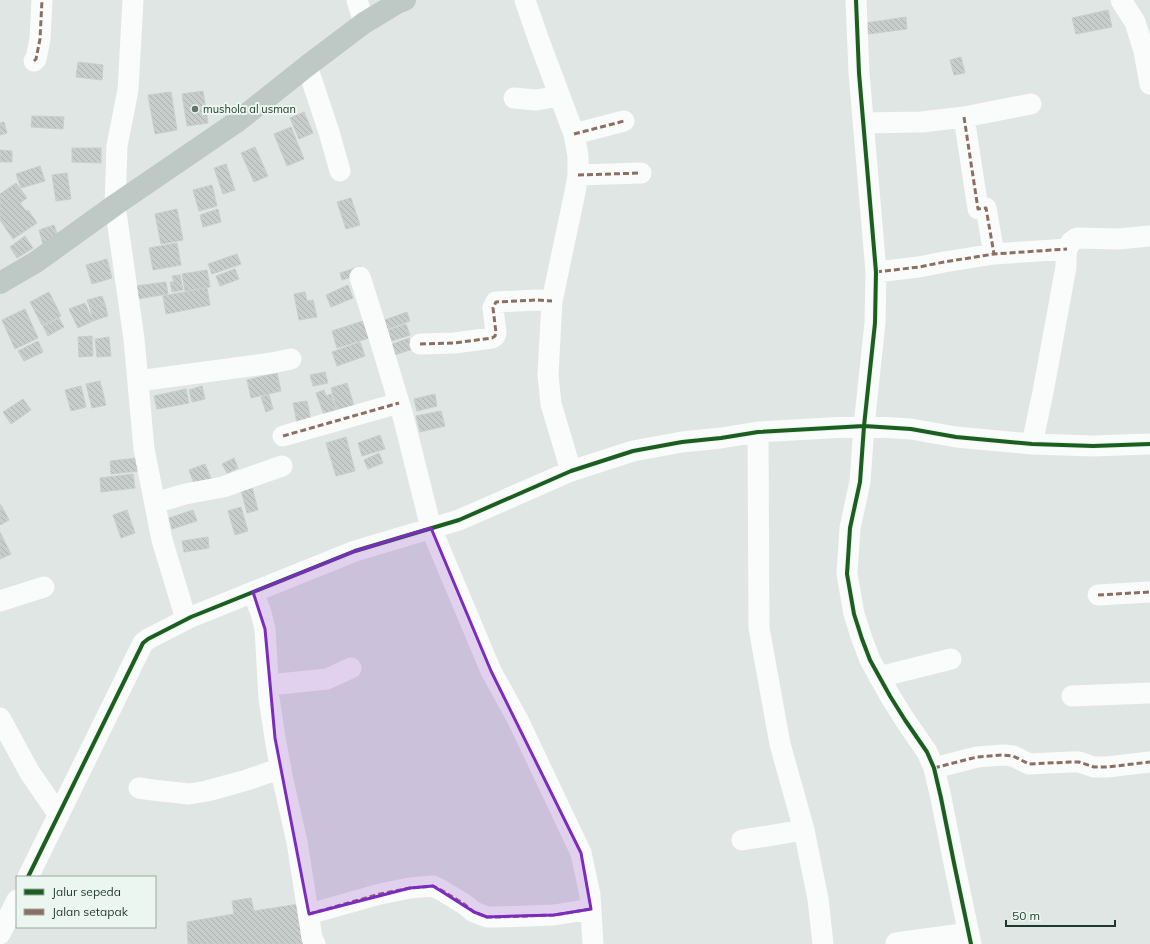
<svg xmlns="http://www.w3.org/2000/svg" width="1150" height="944" font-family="Mulish,sans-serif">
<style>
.building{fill:url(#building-back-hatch);stroke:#c8cfcb}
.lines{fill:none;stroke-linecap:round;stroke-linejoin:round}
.minor{stroke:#fafbfb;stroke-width:21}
.major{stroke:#bec8c4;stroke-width:22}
.quiet{stroke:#8d6e63;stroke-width:3;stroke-dasharray:6 3;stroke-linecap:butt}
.cycleway-casing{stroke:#ecf6f0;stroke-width:6}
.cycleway{stroke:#1b5e20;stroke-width:4}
.marked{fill:#7b2cbf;fill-opacity:0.2;stroke:#7b2cbf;stroke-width:3;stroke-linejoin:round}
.poi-dot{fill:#61766e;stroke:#ecf6f0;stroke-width:1.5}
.labels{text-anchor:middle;stroke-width:4;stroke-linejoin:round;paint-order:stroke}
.poi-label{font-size:11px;fill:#1d392f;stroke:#ecf6f0;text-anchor:start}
</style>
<defs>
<pattern id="building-back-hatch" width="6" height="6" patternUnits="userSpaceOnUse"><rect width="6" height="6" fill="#c6cdca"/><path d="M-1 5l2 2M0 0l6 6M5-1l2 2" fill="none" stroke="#aab1ae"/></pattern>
</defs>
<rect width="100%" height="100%" fill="#e0e6e3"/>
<!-- building -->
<path class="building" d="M1108,10l4,17 -36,7 -4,-16z
M906,17l1,12 -39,5 -2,-11z
M961,57l4,16 -11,2 -4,-15z
M78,62l25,3 -1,15 -26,-3z
M203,91l5,32 -21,3 -5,-32z
M171,92l6,38 -22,4 -7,-39z
M304,112l9,21 -14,6 -9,-21z
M32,116l32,1 -1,12 -32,-2z
M4,122l3,11 -7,2v-12z
M291,127l13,32 -17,7 -13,-32z
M255,147l13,29 -14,6 -13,-29z
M72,148h29v15l-29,-1z
M0,150l12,1v11h-12z
M226,164l9,26 -12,4 -9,-26z
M40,166l5,15 -24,7 -5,-14z
M67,173l4,26 -15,2 -4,-26z
M16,183l11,15 -7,5 6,8 2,-1 9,13 -24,16 -13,-19v-26z
M212,185l5,21 -18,5 -6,-21z
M351,198l9,27 -14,4 -9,-27z
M177,209l6,31 -22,4 -6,-30z
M218,209l3,13 -18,5 -3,-12z
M54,225l5,14 -16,5 -4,-14z
M25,236l8,12 -16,10 -7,-11z
M177,243l4,22 -28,5 -4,-22z
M237,254l4,10 -29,10 -4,-10z
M107,259l5,19 -20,6 -6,-19z
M361,266l3,7 -22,7 -2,-7z
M235,269l4,10 -19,7 -4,-10z
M207,270l3,17 -25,4 -3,-17z
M180,275l3,15 -11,2 -2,-10h4l-2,-6z
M166,282l2,12 -31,5 -2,-13z
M348,285l5,13 -22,9 -5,-12z
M207,288l3,17 -44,9 -3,-18z
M49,292l12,24 -19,9 -12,-23z
M305,292l2,9 6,-1 4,17 -18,3 -5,-26z
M102,296l3,8 -15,4 -3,-8z
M85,303l8,18 -15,7 -9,-19z
M105,304l3,12 -15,5 -3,-13z
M25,309l13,29 -23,11 -13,-29z
M407,312l3,9 -28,10 -3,-9z
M59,318l5,9 -16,9 -5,-10z
M363,321l6,17 -32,10 -5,-17z
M406,324l4,11 -24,8 -3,-11z
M92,336l1,20 -14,1 -1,-20z
M109,337l2,19 -14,1 -2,-18z
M409,338l4,11 -22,7 -4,-10z
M38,341l5,11 -19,9 -6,-10z
M360,342l5,14 -28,10 -5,-14z
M325,372l3,11 -15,3 -3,-11z
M277,373l4,18 -30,7 -4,-18z
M100,381l6,24 -14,3 -6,-24z
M347,383l9,29 -17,5 -8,-29z
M81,386l5,21 -15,4 -6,-21z
M202,386l3,13 -13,3 -3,-12z
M186,389l3,14 -32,6 -3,-13z
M324,390l2,6 5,-2 7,22 -12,4 -10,-27z
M435,394l2,12 -20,5 -3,-12z
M269,395l4,14 -7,3 -5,-15z
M23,399l8,11 -20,14 -8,-12z
M307,401l5,24 -14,3 -5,-25z
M441,411l4,15 -25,6 -4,-16z
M380,435l5,14 -23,7 -4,-13z
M346,437l9,34 -19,5 -10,-33z
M379,453l4,10 -15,6 -4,-9z
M137,458l2,13 -28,3 -1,-13z
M234,458l4,10 -11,5 -5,-9z
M205,464l8,19 -17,6 -7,-19z
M133,474l2,14 -34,4 -1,-14z
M251,483l7,27 -11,3 -7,-27z
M0,505h1l8,15 -9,5z
M241,507l7,24 -13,4 -7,-24z
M127,510l8,23 -14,5 -8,-23z
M193,510l4,11 -25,8 -3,-11z
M0,532l11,22 -11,5z
M208,537l1,11 -25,4 -2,-11z
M251,898l3,13 45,-7 7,40h-118l-1,-22 47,-8 -2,-13z"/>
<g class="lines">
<!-- minor -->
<path class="minor" d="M133,0l-5,90 -11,56 -2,59 19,134 10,110 18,91 24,79
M357,0l7,23
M525,0l13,38 36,96 4,22v19l-3,17 -23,109 -4,74 3,29 20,67
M856,0l3,73 17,199 -1,51 -11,103 -4,56 -10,46 -3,46 7,40 8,25 8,21 20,36 15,24 22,32 7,16 7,30 13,65 17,81
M1121,0l14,22 9,29 6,33
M34,61l2,-2 4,-20 2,-39
M307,66l22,66 11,39
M514,98l22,2 23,-4
M964,117l14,92 8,-1 8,46
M864,123l58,-1 42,-5 67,-13
M574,134l50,-13
M578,175l63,-2
M876,272l43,-5 25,-5 50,-8 73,-5
M360,277l20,63 23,76 28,112 60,143 27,49 63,133 9,42 3,49
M420,344l34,-1 38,-5 3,-2 1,-3 -3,-25 3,-6 41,-2 15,1
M138,381l134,-18 19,-4
M758,432l1,196 21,116 24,86 14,69 5,45
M283,436l116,-33
M1032,444l11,-52 23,-125v-10l1,-8 4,-7 6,-4 41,1 32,-3
M155,503l30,-9 38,-7 59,-21
M253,592l8,21 4,16 4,69 6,40 7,38 15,66 15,96 3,6
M1098,595l52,-3
M0,601l44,-14
M879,677l72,-18
M269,685l58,-6 24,-11
M1072,696l78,-3
M0,718l30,55 29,42
M934,768l43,-11 26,-2 10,1 16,8 42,-2h8l15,5h13l43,-5
M139,788l14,2 36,4 18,-3 22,-6 18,-5 34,-12
M742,840l62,-10
M28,877l115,-234 5,-4 43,-22 164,-66 104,-31 112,-49 62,-20 49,-9 39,-4 37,-6 106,-6 47,3 45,8 76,7 61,2 57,-2
M309,914l71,-20 30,-6 23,-2 8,4 23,14 10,8 13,5h11l56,-2 37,-6
M0,934l17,-34
M896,943l73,-10"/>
<!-- major -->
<path class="major" d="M0,283l36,-21 79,-57 123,-84 69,-55 57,-43 33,-20 8,-3"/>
<!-- quiet -->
<path class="quiet" d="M34,61l2,-2 4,-20 2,-39
M964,117l14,92 8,-1 8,46
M574,134l50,-13
M578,175l63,-2
M876,272l43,-5 25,-5 50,-8 73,-5
M420,344l34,-1 38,-5 3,-2 1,-3 -3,-25 3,-6 41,-2 15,1
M283,436l116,-33
M1098,595l52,-3
M934,768l43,-11 26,-2 10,1 16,8 42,-2h8l15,5h13l43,-5
M309,914l71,-20 30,-6 23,-2 8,4 23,14 10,8 13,5h11l56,-2 37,-6"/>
<defs>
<path id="cycleway" d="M856,0l3,73 17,199 -1,51 -11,103 -4,56 -10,46 -3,46 7,40 8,25 8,21 20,36 15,24 22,32 7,16 7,30 13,65 17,81
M28,877l115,-234 5,-4 43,-22 164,-66 104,-31 112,-49 62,-20 49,-9 39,-4 37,-6 106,-6 47,3 45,8 76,7 61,2 57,-2"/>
</defs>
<!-- cycleway casing -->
<use href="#cycleway" class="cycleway-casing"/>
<!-- cycleway -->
<use href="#cycleway" class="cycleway"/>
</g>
<!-- marked area -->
<path class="marked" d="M431,528l60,143 90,182 10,56 -37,6 -67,2 -13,-5 -41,-26 -23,2 -101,26 -34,-176 -10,-109 -12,-37 102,-41z"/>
<!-- markers -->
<circle class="poi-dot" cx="195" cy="109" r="4"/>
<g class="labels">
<!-- poi labels -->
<g class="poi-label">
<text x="203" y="113">mushola al usman</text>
</g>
</g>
<!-- legend -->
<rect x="16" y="876" width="140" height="52" fill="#ecf6f0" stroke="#99aaa3"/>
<rect x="24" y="889" width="20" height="6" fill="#1b5e20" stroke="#99aaa3"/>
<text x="52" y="896" font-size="12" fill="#1d392f">Jalur sepeda</text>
<rect x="24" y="909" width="20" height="6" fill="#8d6e63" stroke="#99aaa3"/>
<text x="52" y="916" font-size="12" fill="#1d392f">Jalan setapak</text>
<!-- scale -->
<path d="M1006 920v6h109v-6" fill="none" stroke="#1d392f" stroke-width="2"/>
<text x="1012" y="920" font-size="12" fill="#1d392f" stroke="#ecf6f0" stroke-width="3" paint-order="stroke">50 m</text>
</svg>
